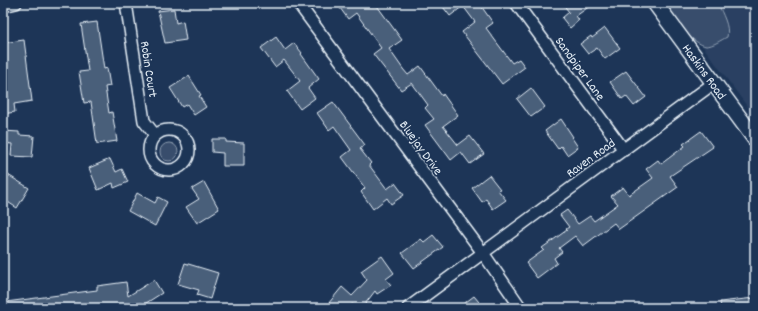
<svg xmlns="http://www.w3.org/2000/svg" width="758" height="311" font-family="Dekko,sans-serif">
<style>
.built{fill:#2a4162}
.green{fill:#374d6c;stroke:#909fb2}
.building{fill:#495e7a;stroke:#e8f1f8}
.lines{fill:none;stroke-linecap:round;stroke-linejoin:round}
.minor-casing{stroke:#e8f1f8;stroke-width:14}
.major-casing{stroke:#e8f1f8;stroke-width:18}
.minor{stroke:#1d3557;stroke-width:11}
.major{stroke:#1d3557;stroke-width:15}
.labels{text-anchor:middle;stroke-width:3.5;stroke-linejoin:round;paint-order:stroke}
.street-label{font-size:13px;fill:#e8f1f8;stroke:#1d3557}
</style>
<rect width="100%" height="100%" fill="#1d3557"/>
<filter id="ink" filterUnits="userSpaceOnUse"><feTurbulence type="fractalNoise" baseFrequency=".025" numOctaves="2"/><feDisplacementMap in="SourceGraphic" scale="8" xChannelSelector="R" yChannelSelector="G"/><feConvolveMatrix kernelMatrix="1 2 1 2 8 2 1 2 1" color-interpolation-filters="sRGB"/></filter>
<g filter="url(#ink)">
<!-- built -->
<path class="built" d="M671,3h84v114z"/>
<!-- green -->
<path class="green" d="M670,3h48c4,11 12,23 9,34 -6,3 -14,9 -21,9 -12,-2 -31,-23 -36,-34 -1,-3 -1,-6 0,-9z
M160 152a9 9 0 1 1 18 0a9 9 0 1 1-18 0Z"/>
<!-- building -->
<path class="building" d="M347,3h28l27,37 -13,9 14,20 5,6 12,-9 22,30 1,-2 15,21 -15,11 15,19 12,-9 14,18 -14,10 -9,-12 -10,8 -26,-35 9,-6 -9,-11 3,-3 -16,-22 -11,7 -28,-36 8,-6 -25,-35 -8,6 -8,-11z
M440,3h39l14,20 -7,5 26,35 7,-4 6,8 -23,17 -40,-52 13,-10 -12,-16 -13,10z
M562,3h32l-18,13 3,4 -9,8 -8,-10 7,-6z
M174,9l2,14 7,-2 3,19 -21,3 -7,-32z
M97,22l7,47 3,-1 3,18 -5,1 4,26 3,-1 5,29 -20,3 -6,-42 -7,1 -5,-31 9,-1 -7,-47z
M605,28l15,20 -15,11 -8,-11 -9,6 -8,-10 11,-8 1,2z
M276,37l9,13 9,-7 8,10 -1,1 18,25 -11,9 7,10 -15,11 -13,-18 13,-10 -16,-21 -9,7 -14,-19z
M24,40l8,61 -18,3 1,8 -12,2v-16h5l-4,-27h-1v-15l2,-1 -2,-12z
M626,71l20,26 -12,9 -8,-10 -4,3 -12,-17z
M189,76l12,19 -2,1 7,11 -12,8 -7,-11 -5,3 -12,-19z
M531,88l14,19 -14,10 -14,-18z
M333,102l32,43 -5,4 11,14 -2,2 18,24 8,-6 9,12 -13,9 -4,-6 -14,11 -12,-17 4,-4 -23,-31 9,-7 -17,-24 -5,4 -12,-17z
M561,119l12,18 -1,1 6,9 -11,8 -6,-9 -3,3 -13,-18z
M4,131l15,1v3l15,1 -2,21 -21,-1 1,-12 -9,-1z
M701,131l12,16 -43,29 8,11 -59,42 -5,-6 -31,23 -8,-10 -16,12 3,4 -8,6 3,5 -20,15 -11,-15 18,-13 -2,-2 25,-18 -1,-1 3,-2 -9,-12 7,-5 11,14 12,-8 4,5 24,-17 -7,-8 12,-9 6,8 24,-17 -7,-9 12,-9 3,4 24,-18 -2,-2z
M212,139h14v3l18,1v23h-21v-13l-11,-1z
M110,159l6,13 6,-3 6,13 -14,6 -1,-5 -15,7 -9,-22z
M8,175l21,13 -12,20 -14,-9v-15z
M489,175l11,14 -2,1 8,10 -13,9 -7,-10 -4,3 -10,-14z
M204,182l15,27 -22,14 -11,-16 13,-8 -7,-10z
M137,193l18,10 3,-6 9,5 -12,24 -27,-15z
M433,235l10,12 -29,21 -12,-15 19,-14 3,3z
M382,256l12,17 -8,6 5,6 -14,9 -2,-3 -13,17h-4l-6,-4 -3,4h-16l-5,-4 14,-17 10,9 15,-16 -6,-9z
M185,263l33,10 -8,26 -13,-4 2,-5 -21,-6z
M154,280l8,13 -19,12 -1,-2 -36,5h-100v-6l91,-12v-4l29,-4 2,14z
M474,296l10,12h-26z
M754,298l1,10h-34l-1,-6z"/>
<g class="lines">
<defs>
<path id="minor" d="M126,3l18,118 11,14
M298,3l185,250 38,55
M516,3l108,147
M3,6l13,-3
M149 150a20 20 0 1 1 40 0a20 20 0 1 1-40 0Z
M408,308l306,-225"/>
<path id="major" d="M655,3l100,136"/>
</defs>
<!-- minor casing -->
<use href="#minor" class="minor-casing"/>
<!-- major casing -->
<use href="#major" class="major-casing"/>
<!-- minor -->
<use href="#minor" class="minor"/>
<!-- major -->
<use href="#major" class="major"/>
</g>
</g>
<g class="labels">
<!-- street labels -->
<g class="street-label">
<text transform="translate(581 68) rotate(54)" y="5">Sandpiper Lane</text>
<text transform="translate(150 69) rotate(81)" y="5">Robin Court</text>
<text transform="translate(705 71) rotate(54)" y="5">Haskins Road</text>
<text transform="translate(422 147) rotate(54)" y="5">Bluejay Drive</text>
<text transform="translate(590 157) rotate(-36)" y="5">Raven Road</text>
</g>
</g>
<!-- margin -->
<rect width="758" height="311" fill="none" stroke="#1d3557" stroke-width="16"/>
<rect x="8" y="8" width="742" height="295" fill="none" stroke="#e8f1f8" stroke-width="1.5" filter="url(#ink)"/>
</svg>
